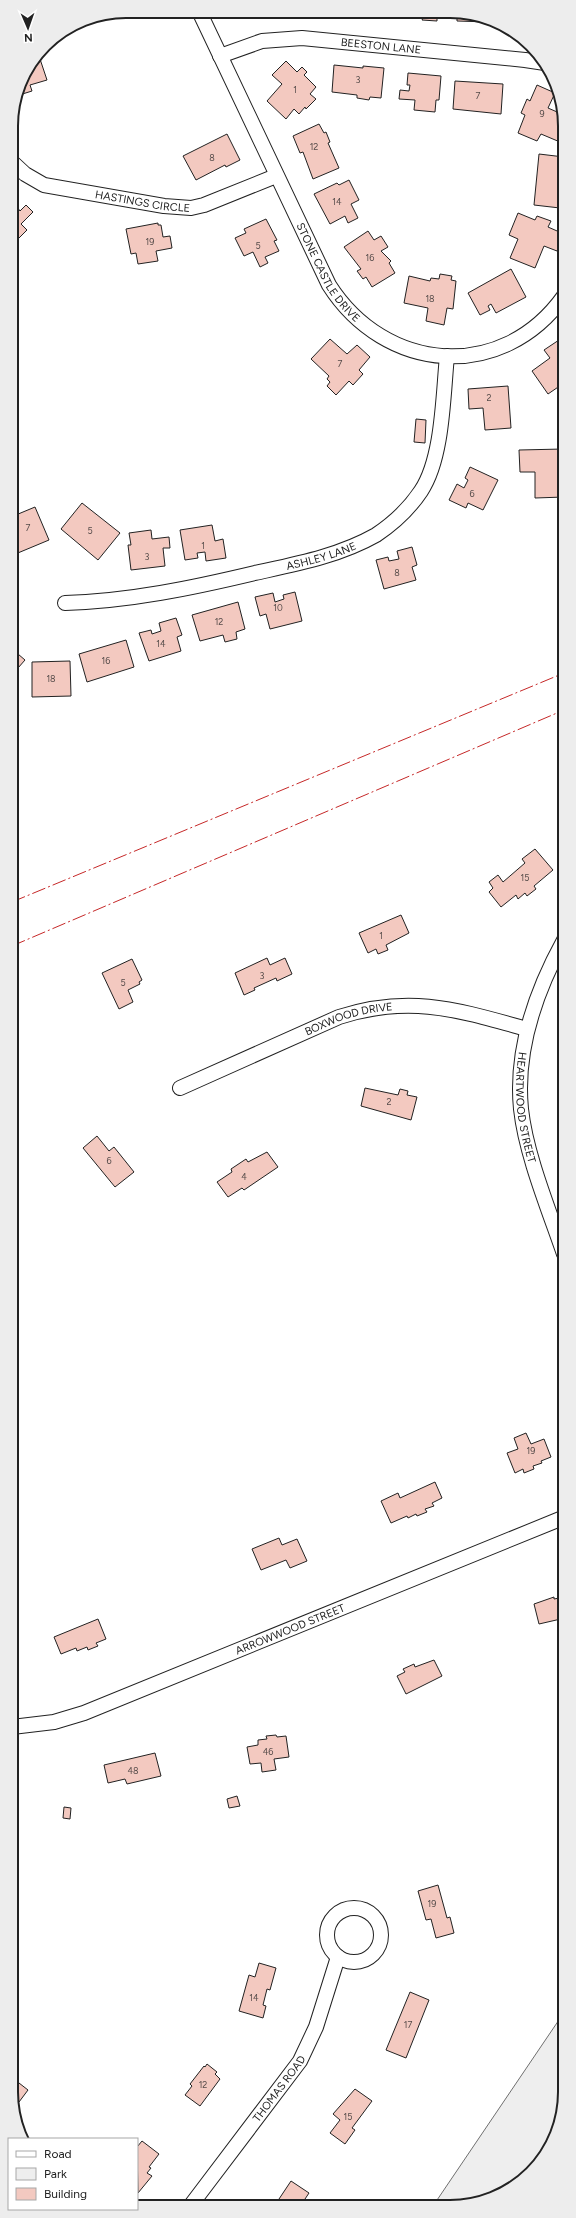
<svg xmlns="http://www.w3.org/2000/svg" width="576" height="2218" font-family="Figtree,sans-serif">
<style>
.green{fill:#eee;stroke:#6f6f6f}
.building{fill:#f3c9c0;stroke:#222}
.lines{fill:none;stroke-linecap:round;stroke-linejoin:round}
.minor-casing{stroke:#222;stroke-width:16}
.minor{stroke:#fff;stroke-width:14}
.power{stroke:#c62828;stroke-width:1;stroke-dasharray:14 3 2 3;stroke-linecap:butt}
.labels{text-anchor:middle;stroke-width:3;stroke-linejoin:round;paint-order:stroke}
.number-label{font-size:9px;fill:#564c4a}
.street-label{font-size:11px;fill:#222;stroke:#fff}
.rim{fill:none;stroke:#222;stroke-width:2}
</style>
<rect width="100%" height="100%" fill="#fff"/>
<!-- green -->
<path class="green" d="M565,2011c0,29 3,60 0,88 -7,57 -44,94 -99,107 -10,2 -23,0 -33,0z"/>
<!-- building -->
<path class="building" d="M341,12l17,1v3z
M404,13h33v8l-15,-1 1,-2 -10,-1v-2h-9z
M457,13h16l16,9 -32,-1z
M37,57l1,2h2l7,21 -17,5 2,6 -16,5 4,-14z
M286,61l11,11 5,-5 5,5 -3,3 12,12 -6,7 6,5 -10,10 -1,-2 -6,7 -5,-5 -8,10 -19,-18 15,-17 -10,-9z
M334,65l29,3v-2l21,2 -3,30 -11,-1 -1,3 -12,-2v-3l-25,-3z
M408,73l33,3 -2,24h-3l-1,12 -21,-2 1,-10 -16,-1 1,-9 9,1 1,-6h-3z
M455,81l48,3 -2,30 -48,-5z
M537,85l18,8 -7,15 16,7v18l-4,9 -19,-8 -4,7 -19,-8 7,-18 -4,-2 6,-14 3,2z
M319,124l5,9 2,-1 4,10 -2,1 11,25 -26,11 -10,-27 -3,1 -7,-17z
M227,134l13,26 -14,7 -1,-2 -29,15 -13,-24z
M539,154l25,3v37l-3,-1 -1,15 -26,-3z
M349,180l10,20 -8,4 7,14 -10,5 -3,-7 -15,8 -16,-30 23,-11 2,2z
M12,199l7,7 -2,1 3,4 6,-6 7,7 -12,12 6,6 -15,15z
M518,213l17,7 2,-4 14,5 -3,6 16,7 -7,17 -13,-5 -9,22 -25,-10 8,-19 -9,-4z
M266,219l11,21 -3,1 5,10 -14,6 3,6 -8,4 -7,-15 -9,4 -9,-18 11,-5 -2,-4z
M158,223v2h3l2,12 7,-1 2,12 -16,3 2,10 -20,3 -2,-11 -5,1 -5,-25z
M368,231l6,9 7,-4 7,11 -7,4 10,10 -2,2 6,10 -23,14 -6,-10 -3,2 -6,-8 4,-2 -17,-22z
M511,269l15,28 -30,16 -5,-9 -3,2 2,4 -10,5 -12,-22z
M440,274l12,2 -1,4 5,1 -3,28 -6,-1 -3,17 -18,-4 2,-13 -24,-5 5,-27 21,5 1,-3 8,1z
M330,339l17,15 10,-9 13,12 -11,13 4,4 -10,11 -4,-4 -13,14 -9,-9 3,-4 -3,-3 2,-3 -18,-17z
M559,340l5,8 -2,10 2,2v23l-16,11 -16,-23 18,-13 -6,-8z
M508,386l3,42 -26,2 -2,-22 -14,1 -1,-20z
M416,419l10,1 -1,23 -11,-1z
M563,449l1,48 -29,1v-26h-15l-1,-22z
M470,467l28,13 -15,30 -15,-7 -2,5 -17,-8 8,-16 7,4 4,-8 -3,-2z
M82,503l38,30 -22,27 -37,-31z
M35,507l14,33 -36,15 -2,-4v-34z
M212,525l3,16 8,-2 3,19 -20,3 -1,-9 -8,1 1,5 -13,2 -5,-30z
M151,530l1,9 17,-2 1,11h-7l2,18 -34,4 -3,-25h3l-2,-12z
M412,547l5,18 -5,2 4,13 -32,9 -8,-29 12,-3 1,4 10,-2 -2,-8z
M295,592l7,29 -32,8 -4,-15 -6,2 -5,-19 18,-4 2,9 9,-3 -1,-4z
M238,602l7,27 -9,3 1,7 -12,3 -2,-7 -23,6 -8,-26z
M176,618l6,17 -5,2 4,14 -32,10 -10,-28 12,-3 1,4 9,-3 -2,-8z
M126,640l8,27 -47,15 -8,-28z
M11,648l14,12 -14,16z
M70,661l1,35 -39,1v-35z
M535,849l18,21 -19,16 2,3 -9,7 -2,-3 -7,6 -2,-4 -15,12 -12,-15 4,-4 -4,-6 9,-7 5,7 22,-19 -3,-4z
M401,915l8,18 -23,12 2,5 -10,4 -2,-5 -8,4 -9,-20z
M267,958l3,7 15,-7 7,16 -15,7 -1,-3 -22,10 1,2 -11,5 -9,-22z
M132,959l10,21 -3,2 1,2 -12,6 5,12 -14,7 -17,-36z
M365,1088l33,7 2,-6 8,2 -1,4 10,2 -6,23 -50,-14z
M97,1136l12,15 5,-4 20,25 -19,15 -32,-39z
M267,1152l11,15 -34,23 -2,-2 -14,9 -11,-15 15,-10 -1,-3 15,-10 2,3z
M526,1433l5,11 13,-5 7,18 -10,4 1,2 -9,3 1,3 -10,4 -1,-4 -8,4 -8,-20 11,-4 -4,-11z
M435,1482l7,16 -10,5 2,3 -9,3 2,3 -10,4 -1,-2 -8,4 -1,-2 -16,7 -10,-22 17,-8 2,5z
M279,1538l3,7 15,-6 10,22 -17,7 -4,-8 -25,10 -9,-21z
M554,1597v2l11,-2v21l-26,6 -5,-20z
M98,1619l8,20 -10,4 2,3 -10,4 -1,-3 -10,4 -1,-3 -15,6 -7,-17z
M434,1660l8,16 -36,18 -9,-18 8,-4 -2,-3 11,-5 1,3z
M276,1735l1,2 9,-1 3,21 -15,2 2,11 -14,2 -1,-9 -11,1 -3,-17 11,-2v-5l9,-1 -1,-3z
M155,1753l6,23 -34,8 -2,-5 -17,4 -4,-18z
M237,1796l3,10 -11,2 -2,-9z
M64,1807l7,1 -1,11 -7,-1z
M438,1885l9,33 3,-1 4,16 -18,5 -5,-19 -5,1 -8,-29z
M259,1963l17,5 -6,22 -3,-1 -4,16 3,1 -3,12 -24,-7 10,-36 6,2z
M410,1992l19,8 -23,58 -20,-8z
M207,2064l10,8 -2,2 5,5 -20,27 -15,-11 7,-9 -2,-2 14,-18 1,1z
M19,2083l9,7 -9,12 -7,-6v-4z
M355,2089l17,12 -20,27 3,2 -10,14 -15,-11 10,-13 -7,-6z
M142,2141l17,13 -10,13 2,1 -4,5 5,3 -14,17 -1,-46z
M291,2181l18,12 -8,12h-26z"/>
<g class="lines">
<defs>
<g id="minor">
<path id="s1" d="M199,11l130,274c56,88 173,98 235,11"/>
<path id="s2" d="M220,56l42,-15 40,-3 223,22 20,3"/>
<path id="s3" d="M11,161l14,13 19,11 120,21 27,2 13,-3 72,-29"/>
<path id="s4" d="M65,603c65,-2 127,-15 190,-30 41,-9 84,-17 121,-38 18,-12 33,-26 45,-44 22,-33 22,-96 26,-135"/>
<path id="s5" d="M564,940c-28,51 -49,109 -43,169 5,46 28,101 43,145"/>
<path id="s6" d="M180,1088l159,-71c71,-23 119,-7 188,12"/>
<path id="s7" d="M12,1727l42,-5 30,-9 481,-196"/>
<circle cx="354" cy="1935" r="27"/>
<path id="s8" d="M191,2205l109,-144 16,-34 22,-70"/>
</g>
</defs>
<!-- minor casing -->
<use href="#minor" class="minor-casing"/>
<!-- minor -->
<use href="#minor" class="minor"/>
<!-- power -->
<path class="power" d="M12,902l552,-229
M12,946l552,-236"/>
</g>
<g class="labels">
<!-- number labels -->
<g class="number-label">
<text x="358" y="83">3</text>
<text x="295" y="93">1</text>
<text x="478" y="99">7</text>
<text x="542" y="117">9</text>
<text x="314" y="150">12</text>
<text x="212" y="161">8</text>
<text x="337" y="205">14</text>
<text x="150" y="245">19</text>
<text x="258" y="249">5</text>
<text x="370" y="261">16</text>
<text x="430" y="302">18</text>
<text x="340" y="367">7</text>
<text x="489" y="401">2</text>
<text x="472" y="497">6</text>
<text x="28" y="531">7</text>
<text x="90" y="534">5</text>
<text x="203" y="549">1</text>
<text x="147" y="560">3</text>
<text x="397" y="576">8</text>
<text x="278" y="611">10</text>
<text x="219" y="625">12</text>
<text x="161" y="647">14</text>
<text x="106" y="664">16</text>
<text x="51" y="682">18</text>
<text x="525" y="881">15</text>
<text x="381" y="939">1</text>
<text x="262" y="979">3</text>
<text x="123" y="986">5</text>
<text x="389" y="1105">2</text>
<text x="109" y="1164">6</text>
<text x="244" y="1180">4</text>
<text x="531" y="1454">19</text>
<text x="268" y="1755">46</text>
<text x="133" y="1774">48</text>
<text x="432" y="1907">19</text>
<text x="254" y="2001">14</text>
<text x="408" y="2028">17</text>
<text x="203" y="2088">12</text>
<text x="348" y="2120">15</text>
</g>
<!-- street labels -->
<g class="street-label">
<text dy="4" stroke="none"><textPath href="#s2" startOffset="164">BEESTON LANE</textPath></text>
<text dy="4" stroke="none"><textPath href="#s3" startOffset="141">HASTINGS CIRCLE</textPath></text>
<text dy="4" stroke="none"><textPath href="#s1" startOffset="292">STONE CASTLE DRIVE</textPath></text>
<text dy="4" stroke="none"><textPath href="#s4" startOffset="261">ASHLEY LANE</textPath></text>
<text dy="4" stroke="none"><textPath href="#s6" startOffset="183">BOXWOOD DRIVE</textPath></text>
<text dy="4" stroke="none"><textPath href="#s5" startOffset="176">HEARTWOOD STREET</textPath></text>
<text dy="4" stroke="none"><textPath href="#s7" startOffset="296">ARROWWOOD STREET</textPath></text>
<text dy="4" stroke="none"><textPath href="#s8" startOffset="146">THOMAS ROAD</textPath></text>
</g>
</g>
<!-- crop -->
<path d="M0 0H576V2218H0ZM126 18H450A108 108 0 0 1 558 126V2092A108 108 0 0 1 450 2200H126A108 108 0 0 1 18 2092V126A108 108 0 0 1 126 18Z" fill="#ededed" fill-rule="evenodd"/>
<path class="rim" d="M126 18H450A108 108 0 0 1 558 126V2092A108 108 0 0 1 450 2200H126A108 108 0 0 1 18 2092V126A108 108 0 0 1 126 18Z"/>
<!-- legend -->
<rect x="8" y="2138" width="130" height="72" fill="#ffffff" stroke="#a7a7a7"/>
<rect x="16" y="2151" width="20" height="6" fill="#ffffff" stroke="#a7a7a7"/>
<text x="44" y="2158" font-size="12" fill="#222222">Road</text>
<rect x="16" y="2168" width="20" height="12" fill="#eeeeee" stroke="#a7a7a7"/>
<text x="44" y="2178" font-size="12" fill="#222222">Park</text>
<rect x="16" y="2188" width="20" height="12" fill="#f3c9c0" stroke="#a7a7a7"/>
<text x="44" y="2198" font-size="12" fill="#222222">Building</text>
<!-- north arrow -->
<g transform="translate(28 28) rotate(178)" stroke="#ffffff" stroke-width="3" paint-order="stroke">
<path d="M0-3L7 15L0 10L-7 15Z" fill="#222222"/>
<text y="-6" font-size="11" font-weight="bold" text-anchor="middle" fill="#222222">N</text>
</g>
</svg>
